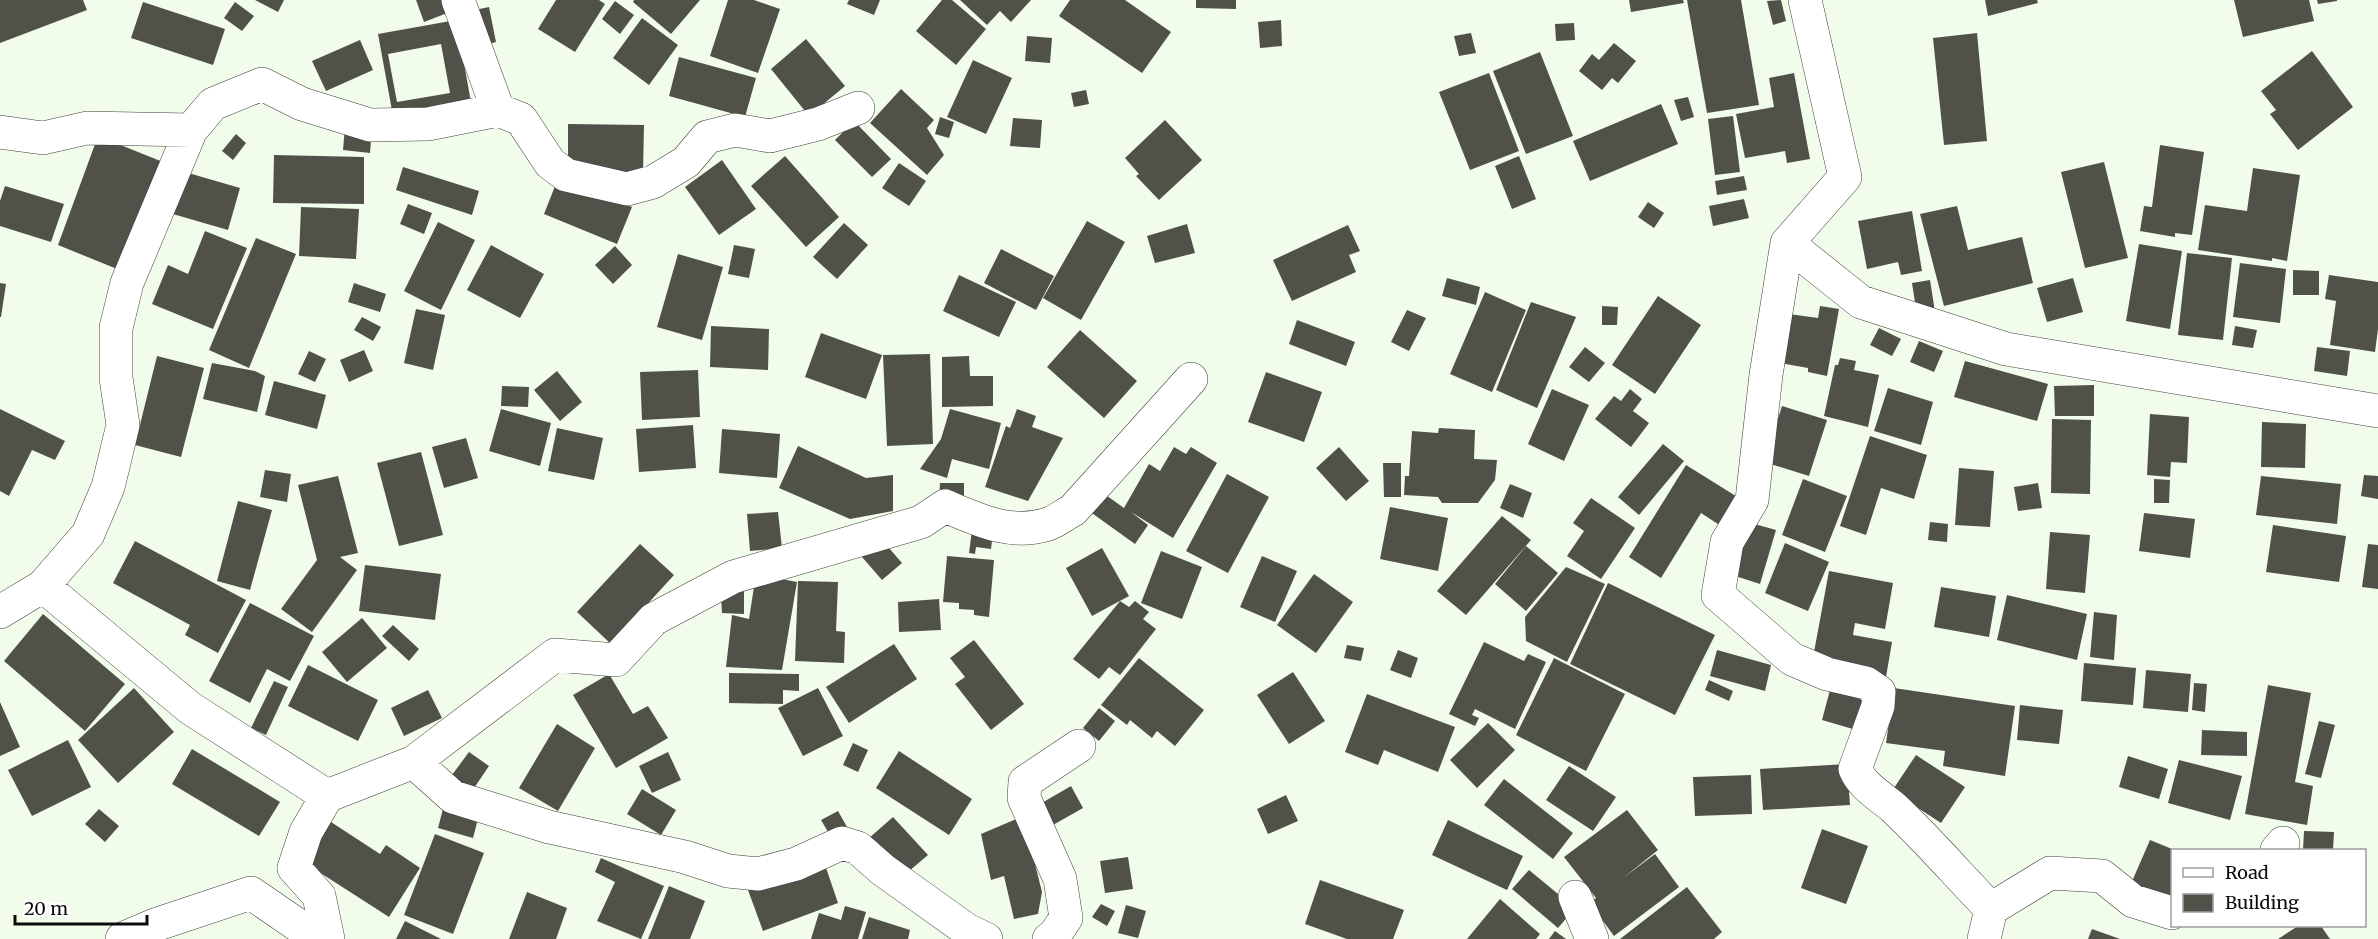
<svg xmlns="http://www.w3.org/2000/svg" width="2378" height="939" font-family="Merriweather,serif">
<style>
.building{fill:#505249;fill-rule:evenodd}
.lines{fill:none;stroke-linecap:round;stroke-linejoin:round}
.street-casing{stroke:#3e3e3e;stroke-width:34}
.street{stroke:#fff;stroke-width:33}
</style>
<rect width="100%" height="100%" fill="#f2fceb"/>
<!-- building -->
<path class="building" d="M0,0h83l4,10 -87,33z
M255,0h29l-6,12z
M416,0h30l4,12 -26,10z
M556,0h43l6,4 -30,48 -37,-23z
M634,0h66l-29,34 -38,-32z
M728,0h26l26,9 -22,64 -48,-17z
M849,0h31l-6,15 -27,-11z
M942,0h10l34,29 -30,36 -40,-34z
M960,0h71l-20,22 -11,-11 -13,14z
M1070,0h55l46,32 -29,41 -83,-57z
M1196,0h40v9l-40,-1z
M1629,0h54l1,3 -53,9z
M1687,0h54l18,105 -52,8z
M1781,0l5,21 -13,4 -6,-24z
M1985,0h52l1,3 -50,13z
M2234,0h75l5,21 -71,16z
M2317,0h20v1l-19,3z
M615,1l19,14 -14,19 -18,-15z
M143,2l82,27 -12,36 -82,-27z
M235,2l19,14 -12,15 -18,-13z
M489,7l7,35 -19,5 -7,-36z
M642,18l36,27 -29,40 -36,-27z
M456,20l15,82 -78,14 -15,-82zM441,44l9,49 -53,9 -9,-48z
M1281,20l1,26 -22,2 -2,-26z
M1574,23l1,17 -19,1 -1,-17z
M1471,33l5,20 -17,3 -5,-20z
M1977,33l10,108 -43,4 -11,-107z
M1027,36l25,2 -2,25 -25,-2z
M806,39l39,47 -36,30 -38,-47z
M360,40l13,30 -47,21 -14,-30z
M1614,43l22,18 -18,22 -6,-5 -10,12 -23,-19 13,-17 7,6z
M2312,51l41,56 -55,43 -28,-36 6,-4 -15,-19z
M1540,52l33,84 -47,18 -33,-83z
M679,57l77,21 -11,39 -76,-21z
M973,60l39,18 -26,56 -39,-17z
M1489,73l30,78 -49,19 -31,-78z
M1794,73l16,86 -23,4 -2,-12 -40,7 -9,-44 38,-7 -5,-29z
M901,89l33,31 -7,8 17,27 -17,20 -57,-52z
M1086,90l3,14 -15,3 -3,-14z
M1688,97l6,20 -13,4 -7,-21z
M1661,104l17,40 -88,37 -17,-40z
M1733,116l7,56 -25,3 -7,-56z
M940,117l14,5 -5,16 -14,-4z
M1013,118l29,2 -2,28 -30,-2z
M1165,120l37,40 -43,40 -23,-24 3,-2 -14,-16z
M854,121l37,38 -19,18 -37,-37z
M568,124l76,1 -1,48 -75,-2z
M345,126l27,3 -2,24 -27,-3z
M236,134l10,9 -13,17 -11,-9z
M98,136l65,26 -41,109 -64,-26z
M2160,145l44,7 -12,83 -17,-2v4l-35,-6 4,-25 8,1z
M274,155l90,2v47l-91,-1z
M785,156l54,61 -33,30 -55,-61z
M1519,156l17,43 -24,10 -17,-43z
M722,160l34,49 -37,26 -34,-48z
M2104,162l24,96 -43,10 -24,-96z
M899,163l27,18 -17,25 -27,-18z
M403,167l76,24 -7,24 -76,-25z
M2253,168l47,7 -13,86 -15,-3v3l-74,-11 7,-45 42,6z
M178,170l62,18 -12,42 -62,-18z
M559,176l73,31 -15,37 -73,-30z
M1744,176l3,14 -30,5 -2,-14z
M5,186l59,18 -13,38 -51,-16v-25z
M1744,199l5,19 -36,8 -4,-20z
M1648,202l16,11 -10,15 -16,-11z
M408,204l24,9 -8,21 -24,-10z
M1957,206l11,44 54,-13 11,46 -89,23 -24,-92z
M301,207l58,2 -3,50 -57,-3z
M1912,211l10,60 -21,4 -3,-13 -31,7 -9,-48z
M1087,221l38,21 -44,78 -38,-22z
M438,222l37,18 -34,70 -37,-19z
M844,223l24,22 -31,34 -24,-22z
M1187,224l8,29 -40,10 -8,-27z
M1348,225l12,26 -11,4 7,17 -64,29 -19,-41z
M205,231l42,17 -34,81 -61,-25 16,-39 20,9z
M256,238l40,16 -47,114 -40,-18z
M2139,244l43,7 -12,78 -44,-8z
M491,245l53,29 -24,44 -53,-28z
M734,245l21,4 -6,29 -21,-4z
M615,246l17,19 -19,19 -18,-19z
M1001,249l53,27 -18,34 -52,-27z
M2187,253l45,5 -9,82 -45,-5z
M678,254l45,13 -21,73 -45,-13z
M2240,263l46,6 -6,54 -47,-6z
M2293,270l26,1v24h-26z
M959,275l57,27 -17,35 -56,-26z
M2329,275l49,7v47l-3,23 -45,-7 6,-44 -11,-2z
M1447,278l33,9 -4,18 -34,-9z
M2073,278l10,34 -36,10 -10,-34z
M1930,280l5,32 -18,3 -5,-32z
M0,283l6,1 -5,33h-1z
M354,283l32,11 -6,18 -32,-10z
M1485,292l41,18 -34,82 -42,-18z
M1658,296l43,29 -46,69 -43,-29z
M1531,302l45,15 -39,91 -41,-18z
M1602,306l16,1 -1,18h-15z
M1820,306l19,3 -12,67 -19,-4v-4l-28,-5 9,-49 29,4z
M416,309l29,6 -12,55 -29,-7z
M1407,310l19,8 -17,33 -18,-9z
M362,317l19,10 -8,14 -19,-11z
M1297,320l58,22 -9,24 -57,-22z
M711,326l58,3 -1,41 -58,-3z
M2235,326l22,4 -4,18 -21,-3z
M1879,328l22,11 -9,17 -22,-11z
M1080,330l57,51 -33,37 -57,-51z
M821,333l61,22 -16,44 -61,-22z
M1919,341l24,10 -9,21 -24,-10z
M1585,347l20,16 -16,19 -20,-15z
M2317,347l33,4 -3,25 -33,-5z
M364,350l9,21 -24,11 -9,-22z
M309,351l17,8 -11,23 -17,-8z
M930,354l3,90 -46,2 -4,-91z
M157,356l47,12 -23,89 -46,-12z
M969,356l1,20h23v30l-51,1v-50z
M1840,358l16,3 -2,9 25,5 -11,52 -44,-11 11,-51h3z
M1965,361l83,23 -11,37 -83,-24z
M212,363l43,8 10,5 -8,36 -54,-13z
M698,370l2,47 -58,3 -2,-48z
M557,371l25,31 -22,19 -26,-31z
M1266,372l56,20 -18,50 -56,-20z
M274,381l52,14 -9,34 -52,-14z
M2094,385v31h-39l-1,-30z
M502,386l27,1 -1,20 -27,-1z
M1888,388l45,14 -12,43 -47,-14z
M1552,389l37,16 -25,56 -36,-17z
M1630,389l12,10 -9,12 16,12 -18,24 -36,-28 19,-23 7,5z
M1782,406l45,14 -18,56 -45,-14z
M0,409l65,32 -10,19 -23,-10 -23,46 -9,-5z
M501,409l50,14 -11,43 -51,-15z
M950,409l51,14 -12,46 -37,-10 -5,19 -27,-9 21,-30z
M1017,409l19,7 -4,11 31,11 -35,63 -43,-14 21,-61 4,2z
M2150,414l39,3 -2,46 -16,-1 -1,15 -23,-2z
M2052,419l39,1 -1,74 -39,-1z
M2262,422l44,2 -1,44 -44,-1z
M693,425l3,43 -57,4 -3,-43z
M557,428l46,10 -9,42 -46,-9z
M1439,428l36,2 -1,29 23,1 -2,20 -17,23h-36l-4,-6 -34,-2 1,-19h4l3,-45 26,2z
M722,429l58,5 -3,44 -58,-5z
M1870,436l57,19 -13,44 -33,-11 -15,47 -26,-9z
M466,438l12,40 -34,10 -12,-41z
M1663,444l21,17 -45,54 -21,-18z
M798,446l68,32 27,-3v36l-43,8 -71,-31z
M1174,447l12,7 5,-7 26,16 -44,75 -42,-26 17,13 -13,19 -46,-33 14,-18 21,15 25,-44 11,7z
M1339,447l30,34 -23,20 -30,-33z
M421,452l22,83 -44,11 -22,-83z
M1383,463h18v34h-17z
M1686,465l53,33 -18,28 -20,-13 -40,65 -32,-21z
M1959,468l35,3 -4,56 -35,-2z
M265,470l26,4 -4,28 -27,-5z
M1227,474l42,23 -41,76 -42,-22z
M2364,475l14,1v23l-17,-3z
M338,476l20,77 -18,4 17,13 -45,62 -31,-23 36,-49 -19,-75z
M2261,476l80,8 -4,40 -81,-9z
M1803,479l44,17 -22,56 -43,-17z
M2154,479l16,1 -1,23h-15z
M940,483h24v18h-25z
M2038,483l4,25 -24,3 -4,-24z
M1510,484l22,9 -9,25 -23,-10z
M1591,498l44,30 -34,51 -34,-23 17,-25 -11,-8z
M238,501l34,9 -22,80 -33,-9z
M1390,507l58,11 -10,53 -58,-12z
M778,512l4,36 -32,3 -3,-37z
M2144,513l51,6 -5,39 -51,-7z
M1502,516l29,24 -65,75 -29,-24z
M1744,521l32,9 -16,54 -31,-10z
M1930,522l18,2 -1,18 -19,-2z
M2273,525l73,11 -7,46 -73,-10z
M972,530l21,3 -2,16 -15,-2 -1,7 -6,-1z
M2050,532l40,3 -5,58 -39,-4z
M882,540l20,23 -20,17 -20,-23z
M135,541l111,59 -28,53 -33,-18 5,-10 -77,-42z
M1785,543l44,19 -21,49 -43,-18z
M640,544l34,31 -63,69 -34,-32z
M2368,544l10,1v44l-16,-2z
M1526,546l32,27 -32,38 -31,-27z
M1102,548l27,48 -37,20 -26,-48z
M1161,551l41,16 -20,52 -41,-16z
M947,556l47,4 -5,57 -15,-2v-5l-15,-1v-6l-16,-1z
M1262,556l35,15 -22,51 -35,-15z
M365,565l76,9 -6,46 -76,-9z
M1566,567l39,17 -38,78 -41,-21 -1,-24z
M1829,571l64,12 -8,46 -30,-6 -2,12 39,7 -6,35 -74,-14z
M756,574l41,8 -15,88 -56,-3 6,-52 17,4z
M1314,574l39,28 -37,51 -39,-28z
M798,581l40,1 -2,49 9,1 -1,31 -49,-2z
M1608,583l107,52 -40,80 -105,-51z
M1941,587l55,9 -7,41 -55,-10z
M744,588v26l-22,-1 -1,-18z
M2007,595l80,19 -10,46 -80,-20z
M939,599l2,31 -42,2 -1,-30z
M1120,601l9,6 6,-6 14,11 -6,7 13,10 -36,46 -11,-8 -10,12 -26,-20z
M250,603l64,33 -24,45 -23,-12 -17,34 -41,-22z
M2094,612l23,3 -3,45 -24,-3z
M43,614l82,70 -40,47 -81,-70z
M362,618l25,30 -40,34 -25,-30z
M393,625l26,24 -10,12 -27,-25z
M974,640l50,64 -33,26 -36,-46 10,-7 -15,-19z
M1484,642l40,19 4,-7 18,8 -31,67 -40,-20 -3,6 7,3 -4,8 -26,-12z
M894,644l23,35 -68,44 -23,-36z
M1347,645l17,3 -3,13 -17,-3z
M1398,650l20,8 -7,20 -21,-8z
M1717,650l54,15 -6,26 -55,-15z
M1139,658l65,52 -29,36 -18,-15 -5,7 -22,-18 -3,5 -26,-20z
M1554,658l71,36 -39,77 -70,-36z
M2084,663l52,5 -3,37 -52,-4z
M308,665l70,35 -20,41 -70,-35z
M2146,670l45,4 -3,38 -45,-4z
M1293,672l32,49 -36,23 -32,-49z
M729,673l70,1v17l-16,-1v14l-54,-1z
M609,674l24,40 15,-8 20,32 -52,30 -43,-73z
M1709,680l24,11 -4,10 -24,-11z
M274,681l14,6 -22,48 -15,-7z
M2194,683l13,1 -2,28 -13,-2z
M2268,685l43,8 -16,89 18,4 -6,39 -62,-11z
M134,688l40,44 -56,51 -40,-43z
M818,688l25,48 -40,20 -25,-48z
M1894,688l121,18 -10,70 -62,-10 2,-15 -59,-8z
M428,690l14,28 -38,18 -13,-28z
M1830,690l41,12 -8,30 -41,-12z
M1367,694l88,33 -17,45 -54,-22 -6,15 -33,-13z
M0,702l20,45 -20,9z
M2020,705l43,5 -4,34 -42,-4z
M1099,708l16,13 -16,20 -16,-13z
M2319,721l16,4 -14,53 -16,-4z
M1488,723l27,27 -38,38 -27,-28z
M557,724l38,24 -37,63 -39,-23z
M2202,730l45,2v24l-46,-1z
M68,740l23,47 -59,29 -24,-46z
M853,743l15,7 -10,22 -15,-7z
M192,749l88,53 -21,34 -87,-52z
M899,751l73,48 -23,36 -73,-47z
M469,752l20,14 -19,28 -21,-15z
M668,752l13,28 -29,13 -13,-27z
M1916,755l49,32 -24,36 -49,-32z
M2128,756l40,13 -9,30 -40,-12z
M2179,760l63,16 -12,44 -62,-17z
M1847,764l3,41 -87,5 -3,-41z
M1569,766l47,31 -23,34 -47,-31z
M1751,775l1,39 -57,2 -2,-39z
M1504,779l69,54 -20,26 -69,-54z
M1071,786l12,22 -30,17 -13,-21z
M642,789l34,21 -15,25 -34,-21z
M1286,795l12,26 -30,13 -11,-25z
M444,805l35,10 -6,23 -35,-10z
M99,809l20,17 -14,16 -20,-18z
M1627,810l31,40 -35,28 32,-24 24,33 -65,49 -24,-33 6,-5 -32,-41z
M838,811l9,16 -16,10 -10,-17z
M1023,816l19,76 -4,22 -24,5 -10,-43 -13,4 -10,-46z
M893,817l35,38 -26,22 -34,-38z
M1448,820l75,36 -16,34 -75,-35z
M331,822l49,32 6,-9 34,23 -31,49 -84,-54z
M1822,829l46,17 -22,58 -45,-16z
M2304,831l30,1 -1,18h-30z
M435,834l49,19 -31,81 -49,-19z
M2150,840l22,9v54l-42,-17z
M1128,857l5,32 -28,4 -5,-32z
M601,858l63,28 -23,53 -44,-18 18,-39 -20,-10z
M824,862l14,41 -75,28 -15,-41z
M1529,870l46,38 -17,20 -46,-39z
M1320,880l84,30 -11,29h-46l-42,-15z
M669,886l36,15 -15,38h-42z
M1687,887l35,45 -8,7h-94z
M527,892l40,16 -11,31h-47z
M1500,899l40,35 -4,5h-69z
M1101,904l14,7 -8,15 -15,-9z
M1126,905l20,6 -8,27 -20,-5z
M845,906l21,6 -8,27h-47l8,-26 22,7z
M869,917l41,13 -2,9h-46z
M405,921l36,18h-45z
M2298,926h23l9,13h-52z
M2092,929l28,10h-32z
M1555,931l11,8h-17z"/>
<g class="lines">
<defs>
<path id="street" d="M458,0l40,110 23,9 29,44 16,12 61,14 26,-7 33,-20 21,-25 28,-7 35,6 48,-12 40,-16
M1805,0l40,177 -58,66 -21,132 -14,125 -25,42 -9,53 74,64 35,15 39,9 13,9 -1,14 -23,63c7,17 25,27 39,39 34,32 65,68 97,101
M0,132l43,6 44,-10 104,2
M1787,243l74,59 145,47 372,62
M43,586l147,122 137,88
M0,612l43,-26 45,-52 20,-47 15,-62 -7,-47v-50l11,-45 64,-153 22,-26 49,-20 40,20 68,21 58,-1 70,-14
M414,762l39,35 96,30 136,30 43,14 30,3 38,-10 46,-21 16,5 25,22 84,60 19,9
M2277,850l6,-7
M1575,897l17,42
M122,939l33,-14 96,-32 67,46
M328,939l-9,-43 -25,-28 12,-36 21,-36 87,-34 141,-107 61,5 38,-41 79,-42 188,-55 24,-16c33,14 66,30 103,18 9,-3 17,-10 25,-14l118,-131
M1049,939l5,-3 12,-18 -6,-39 -36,-81 1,-16 54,-36
M1984,939l7,-30 59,-36 52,3 31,25 39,12"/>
</defs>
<!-- street casing -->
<use href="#street" class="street-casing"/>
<!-- street -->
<use href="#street" class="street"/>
</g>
<!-- legend -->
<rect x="2171" y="849" width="195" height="78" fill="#ffffff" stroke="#9d9d9d" stroke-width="1.5"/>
<rect x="2183" y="868" width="30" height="9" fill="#ffffff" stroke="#9d9d9d" stroke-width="1.5"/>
<text x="2225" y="879" font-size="18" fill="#0b0b0b">Road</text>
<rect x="2183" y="894" width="30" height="18" fill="#505249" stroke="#9d9d9d" stroke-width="1.5"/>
<text x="2225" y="909" font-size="18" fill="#0b0b0b">Building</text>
<!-- scale -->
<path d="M15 915v9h132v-9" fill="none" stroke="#0b0b0b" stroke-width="3"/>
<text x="24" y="915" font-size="18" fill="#0b0b0b" stroke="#ffffff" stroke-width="4.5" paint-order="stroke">20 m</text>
</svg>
